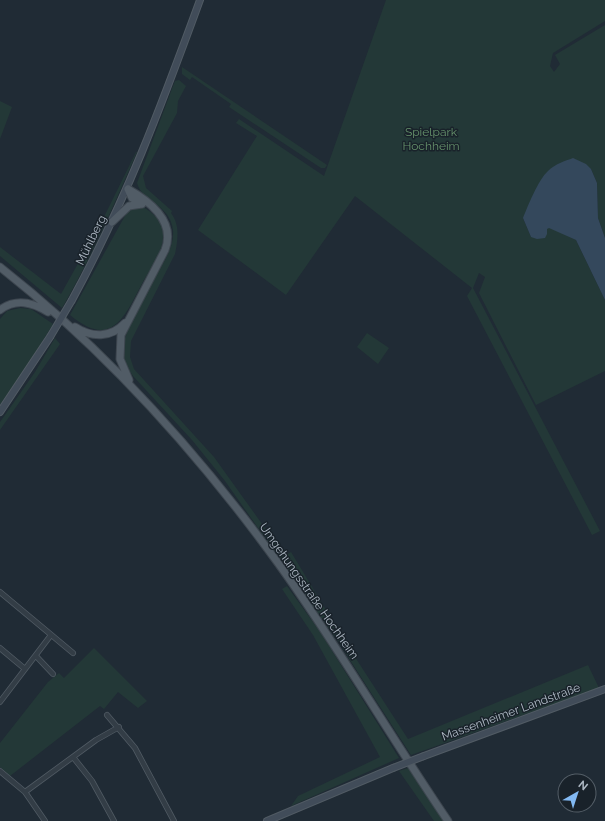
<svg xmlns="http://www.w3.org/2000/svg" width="605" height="821" font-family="Raleway,sans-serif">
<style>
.green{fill:#233837}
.water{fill:#34485c}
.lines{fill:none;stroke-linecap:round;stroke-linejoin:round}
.street-casing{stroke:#515b64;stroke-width:6}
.secondary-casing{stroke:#515b64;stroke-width:8}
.primary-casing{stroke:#3d464f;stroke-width:9}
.street{stroke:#333d46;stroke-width:4.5}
.secondary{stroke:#414c59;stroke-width:6}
.primary{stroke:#515c66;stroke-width:7}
.secondary-bridge-casing{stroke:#515b64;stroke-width:8;stroke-linecap:butt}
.secondary-bridge{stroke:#414c59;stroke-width:6}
.labels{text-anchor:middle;stroke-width:3;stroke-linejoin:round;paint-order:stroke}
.park-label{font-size:12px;fill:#66926c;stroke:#19222a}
.street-label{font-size:12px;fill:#adb8c3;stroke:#19222a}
</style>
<rect width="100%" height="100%" fill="#202b35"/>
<!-- green -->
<path class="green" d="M386,0h219v21l-52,32 -3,13 4,6 6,-8 -5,-9 50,-30v213l-7,-20 -1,-35 -6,-14 -68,49 8,19 18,-10 27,13 29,60v71l-69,34 -57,-112 6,-16 -6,-4 -6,15 127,243 -8,4 -125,-239 5,-8 -117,-92 -69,99 -88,-65 59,-94 -21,-13 3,-4 85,57z
M182,67l145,98 -2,3h-4l-92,-61 2,-3 -39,-27 -2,3 -8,-6z
M179,80l7,6 -8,15 -1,12 -34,63 3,12 26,23 -1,2c9,12 7,26 4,41l-44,87 -1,16 4,12 80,88 71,99 6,-4 53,88 64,99 180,-74 11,23 -188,67 -70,-109 -116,-165 -33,-41 -59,-64c-5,-8 -10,-15 -10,-25 -1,-19 29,-67 39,-86 6,-10 12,-22 11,-35 -3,-26 -31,-28 -36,-47l36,-97 2,-5z
M0,101l12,6 -12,32z
M136,152h1c-23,53 -46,106 -75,156l-62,-52v-9l61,47 43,-77z
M143,207c10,6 19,13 20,25 2,17 -11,34 -19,48 -19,35 -31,71 -74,35l56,-101 6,-6z
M20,308l11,1 22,15 -23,38 -30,43v-86l7,-8z
M367,333l22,15 -11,16 -21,-17z
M55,338l5,6 -60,86v-8l35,-50z
M287,586l34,47 78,125 -108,48 7,-10 82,-39 -67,-122 -31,-46z
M94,648l53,53 -9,7 -20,-16 -14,17 -4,-3 -90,70 -10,-9v-24l48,-61 11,-9 5,5z
M408,768l36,53h-10l-35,-50z"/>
<!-- water -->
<path class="water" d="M573,158l13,6 5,5 6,14 1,35 7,20v62l-29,-60 -27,-12 -2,1v5l-2,4 -8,1 -6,-2 -8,-19c5,-12 15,-38 25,-47 7,-7 17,-10 25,-13z"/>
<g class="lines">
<defs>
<path id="street" d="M0,592l73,61
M0,648l25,21
M36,656l17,18
M0,702l51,-67
M107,715l28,33 39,73
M73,757l19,24 22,40
M0,771l25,21 20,29
M25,792l71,-52 23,-13"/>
<path id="secondary" d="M72,300c53,-97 90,-196 128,-300
M0,412l50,-75
M424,756l181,-67
M267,821l126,-53"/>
<path id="primary" d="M128,189c23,13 48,33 37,61l-44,85 -1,24 9,21
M128,189l4,9 10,6
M112,222l17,-16 13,-2
M0,267c107,84 198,186 278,296 60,83 112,173 170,258
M0,310c16,-12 32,-8 48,2
M75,327c17,11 36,11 50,-4"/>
</defs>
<!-- street casing -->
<use href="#street" class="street-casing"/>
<!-- secondary casing -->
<use href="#secondary" class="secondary-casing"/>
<!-- primary casing -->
<use href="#primary" class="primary-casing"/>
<!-- street -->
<use href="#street" class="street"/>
<!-- secondary -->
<use href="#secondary" class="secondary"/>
<!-- primary -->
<use href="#primary" class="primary"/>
<defs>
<path id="secondary-bridge" d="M50,337l22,-37
M393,768l31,-12"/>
</defs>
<!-- secondary-bridge casing -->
<use href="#secondary-bridge" class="secondary-bridge-casing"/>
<!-- secondary-bridge -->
<use href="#secondary-bridge" class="secondary-bridge"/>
</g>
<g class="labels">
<!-- park labels -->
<g class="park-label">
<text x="431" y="136">Spielpark<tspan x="431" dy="14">Hochheim</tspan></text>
</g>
<!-- street labels -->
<g class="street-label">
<text transform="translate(91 240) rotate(-64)" y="4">Mühlberg</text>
<text transform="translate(309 591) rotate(55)" y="4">Umgehungsstraße Hochheim</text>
<text transform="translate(511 712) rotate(-20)" y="4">Massenheimer Landstraße</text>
</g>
</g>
<!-- north arrow -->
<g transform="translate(577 793) rotate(39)"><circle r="19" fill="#19222a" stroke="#545e67"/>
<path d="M0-3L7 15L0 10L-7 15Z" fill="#82b9f3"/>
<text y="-6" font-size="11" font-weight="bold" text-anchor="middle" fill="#adb8c3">N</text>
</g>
</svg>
